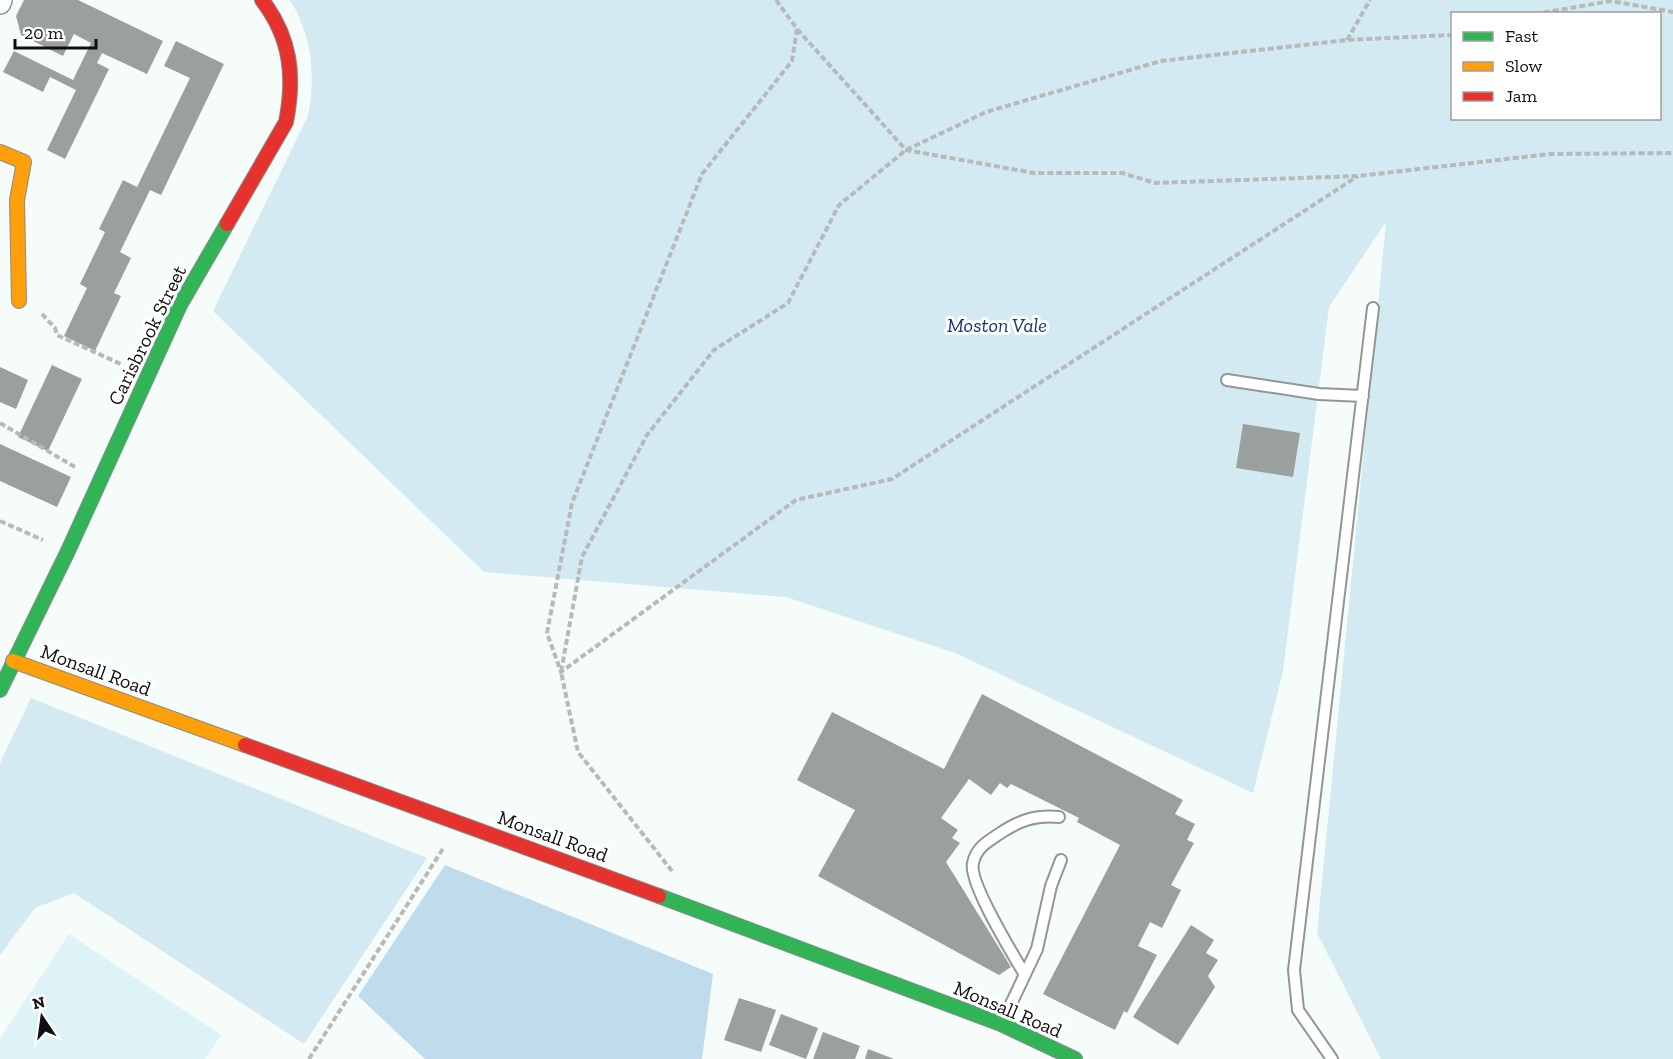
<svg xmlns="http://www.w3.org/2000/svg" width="1673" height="1059" font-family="'Zilla Slab',serif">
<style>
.green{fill:#d3eaf3;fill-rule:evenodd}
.forest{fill:#c0dbec}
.pitch{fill:#ddf3f7}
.building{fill:#9aa09c}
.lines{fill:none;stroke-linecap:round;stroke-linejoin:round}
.lane-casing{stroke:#939695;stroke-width:14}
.street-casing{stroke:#939695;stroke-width:24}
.fast-casing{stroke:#898c8b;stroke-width:16}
.slow-casing{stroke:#898c8b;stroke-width:16}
.jam-casing{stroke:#898c8b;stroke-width:16}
.path{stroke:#b8b9b9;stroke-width:4;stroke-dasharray:6 3;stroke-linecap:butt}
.lane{stroke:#fefffe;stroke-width:10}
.street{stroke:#fefffe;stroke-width:21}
.fast{stroke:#30b455;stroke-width:14}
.slow{stroke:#ff9f0a;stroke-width:14}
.jam{stroke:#e5322d;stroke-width:14}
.labels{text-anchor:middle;stroke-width:6;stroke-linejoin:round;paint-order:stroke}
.park-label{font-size:20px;font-style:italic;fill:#18356f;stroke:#fff}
.street-label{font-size:20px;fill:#0f0f0f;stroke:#fff}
</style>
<rect width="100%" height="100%" fill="#f5fcfa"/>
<!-- green -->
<path class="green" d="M290,0h1383v1059h-292l-64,-126 69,-711 -57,85 -46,364 -30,122 -298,-140 -169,-56 -302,-25 -271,-261 95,-195c8,-40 4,-81 -18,-116zM1452,14h208v104h-208z
M31,698l396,160 -123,186 -230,-151 -39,15 -35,47v-192z"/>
<!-- forest -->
<path class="forest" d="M445,865l268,109 -11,85h-277l-67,-63z"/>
<!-- pitch -->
<path class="pitch" d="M69,934l152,101 -16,24h-205v-21z"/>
<!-- building -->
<path class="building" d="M24,0h54l85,41 -16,33 -45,-21 -5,10 12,6 -44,90 -18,-9 29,-60 -26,-13 -7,15 -40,-20 11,-21 59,29 18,-37 -17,-9 -11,22 -42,-21 -5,-19z
M176,41l48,23 -63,131 -11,-5 -30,62 11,6 -17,35 7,3 -26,55 -31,-15 23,-48 -7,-4 25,-52 -6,-3 24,-49 14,7 53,-109 -26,-12z
M52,365l30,14 -34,72 -30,-14z
M0,367l28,13 -12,29 -16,-7z
M1243,424l57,9 -7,44 -57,-9z
M0,444l71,33 -14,30 -57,-26z
M982,694l201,106 -8,14 20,10 -8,16 7,3 -23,42 10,5 -19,38 -12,-6 -12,24 19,9 -30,58 -3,-2 -9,19 -72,-36 77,-149 -43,-23 2,-4 -68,-34 -4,4 -7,-5 -9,12 -22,-16 -28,39 17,12 -6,8 8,5 -14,19 65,105 -12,8 -181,-99 37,-66 -58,-30 35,-68 112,57z
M1191,925l23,15 -8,13 12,7 -10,16 7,11 -37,58 -45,-28z
M739,998l37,12 -15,42 -37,-12z
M781,1014l37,14 -12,31 -37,-14z
M823,1032l37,14 -5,13h-42z
M868,1049l26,10h-29z"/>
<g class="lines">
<defs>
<path id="lane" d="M1227,380l92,14 44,2
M1025,975c-11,-19 -57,-93 -52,-112 3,-15 14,-21 26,-29 21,-14 36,-19 60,-17
M1003,1021l34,-72 14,-63 10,-26
M1332,1059l-34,-49 -4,-40 79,-662"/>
<path id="street" d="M0,3l1,-3"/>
<path id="fast" d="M0,690l68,-139 112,-246 47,-81
M659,896l342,128 74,35"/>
<path id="slow" d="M0,152l24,10 -7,38 2,101
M13,661l232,84"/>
<path id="jam" d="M227,224l59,-102c9,-46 5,-84 -24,-122
M245,745l414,151"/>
</defs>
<!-- lane casing -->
<use href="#lane" class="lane-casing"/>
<!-- street casing -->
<use href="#street" class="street-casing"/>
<!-- fast casing -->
<use href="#fast" class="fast-casing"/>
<!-- slow casing -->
<use href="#slow" class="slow-casing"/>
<!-- jam casing -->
<use href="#jam" class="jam-casing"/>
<!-- path -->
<path class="path" d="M776,0l21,29 109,121 128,23h88l33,10 203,-7 192,-22 123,-1
M1535,14l76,-13 62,11
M797,29l-5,32 -90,113 -130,329 -25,130 14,39 235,-172 96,-21 466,-303
M1347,40l23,-40
M42,314l13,14 2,7 66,30
M0,423l75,44
M0,521l43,19
M672,871l-94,-119 -17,-80 21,-115 65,-122 67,-85 74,-47 51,-98 67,-55 80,-38 175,-51 186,-21 105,-5
M309,1059l135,-212"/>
<!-- lane -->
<use href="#lane" class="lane"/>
<!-- street -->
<use href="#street" class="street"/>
<!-- fast -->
<use href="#fast" class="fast"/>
<!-- slow -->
<use href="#slow" class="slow"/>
<!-- jam -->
<use href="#jam" class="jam"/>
</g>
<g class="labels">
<!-- park labels -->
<g class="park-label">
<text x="997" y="332">Moston Vale</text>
</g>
<!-- street labels -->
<g class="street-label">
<text transform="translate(147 335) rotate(-64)" y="7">Carisbrook Street</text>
<text transform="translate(96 670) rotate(20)" y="7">Monsall Road</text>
<text transform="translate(553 836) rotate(20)" y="7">Monsall Road</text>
<text transform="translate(1008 1009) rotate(23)" y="7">Monsall Road</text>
</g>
</g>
<!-- legend -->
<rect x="1451" y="12" width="210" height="108" fill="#ffffff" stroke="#9f9f9f" stroke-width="1.5"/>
<rect x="1463" y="32" width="30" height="9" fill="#30b455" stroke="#9f9f9f" stroke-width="1.5"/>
<text x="1505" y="42" font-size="18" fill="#0f0f0f">Fast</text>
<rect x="1463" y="62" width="30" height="9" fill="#ff9f0a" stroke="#9f9f9f" stroke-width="1.5"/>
<text x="1505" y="72" font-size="18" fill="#0f0f0f">Slow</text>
<rect x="1463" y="92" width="30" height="9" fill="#e5322d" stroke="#9f9f9f" stroke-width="1.5"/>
<text x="1505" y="102" font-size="18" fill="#0f0f0f">Jam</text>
<!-- north arrow -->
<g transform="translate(42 1017) rotate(347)" stroke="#ffffff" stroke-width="4.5" paint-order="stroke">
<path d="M0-4.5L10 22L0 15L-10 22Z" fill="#0f0f0f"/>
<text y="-9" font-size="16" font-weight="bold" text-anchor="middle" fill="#0f0f0f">N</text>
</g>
<!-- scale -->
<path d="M15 39v9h81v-9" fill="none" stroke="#0f0f0f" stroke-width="3"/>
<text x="24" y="39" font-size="18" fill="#0f0f0f" stroke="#ffffff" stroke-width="4.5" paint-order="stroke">20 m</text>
</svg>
